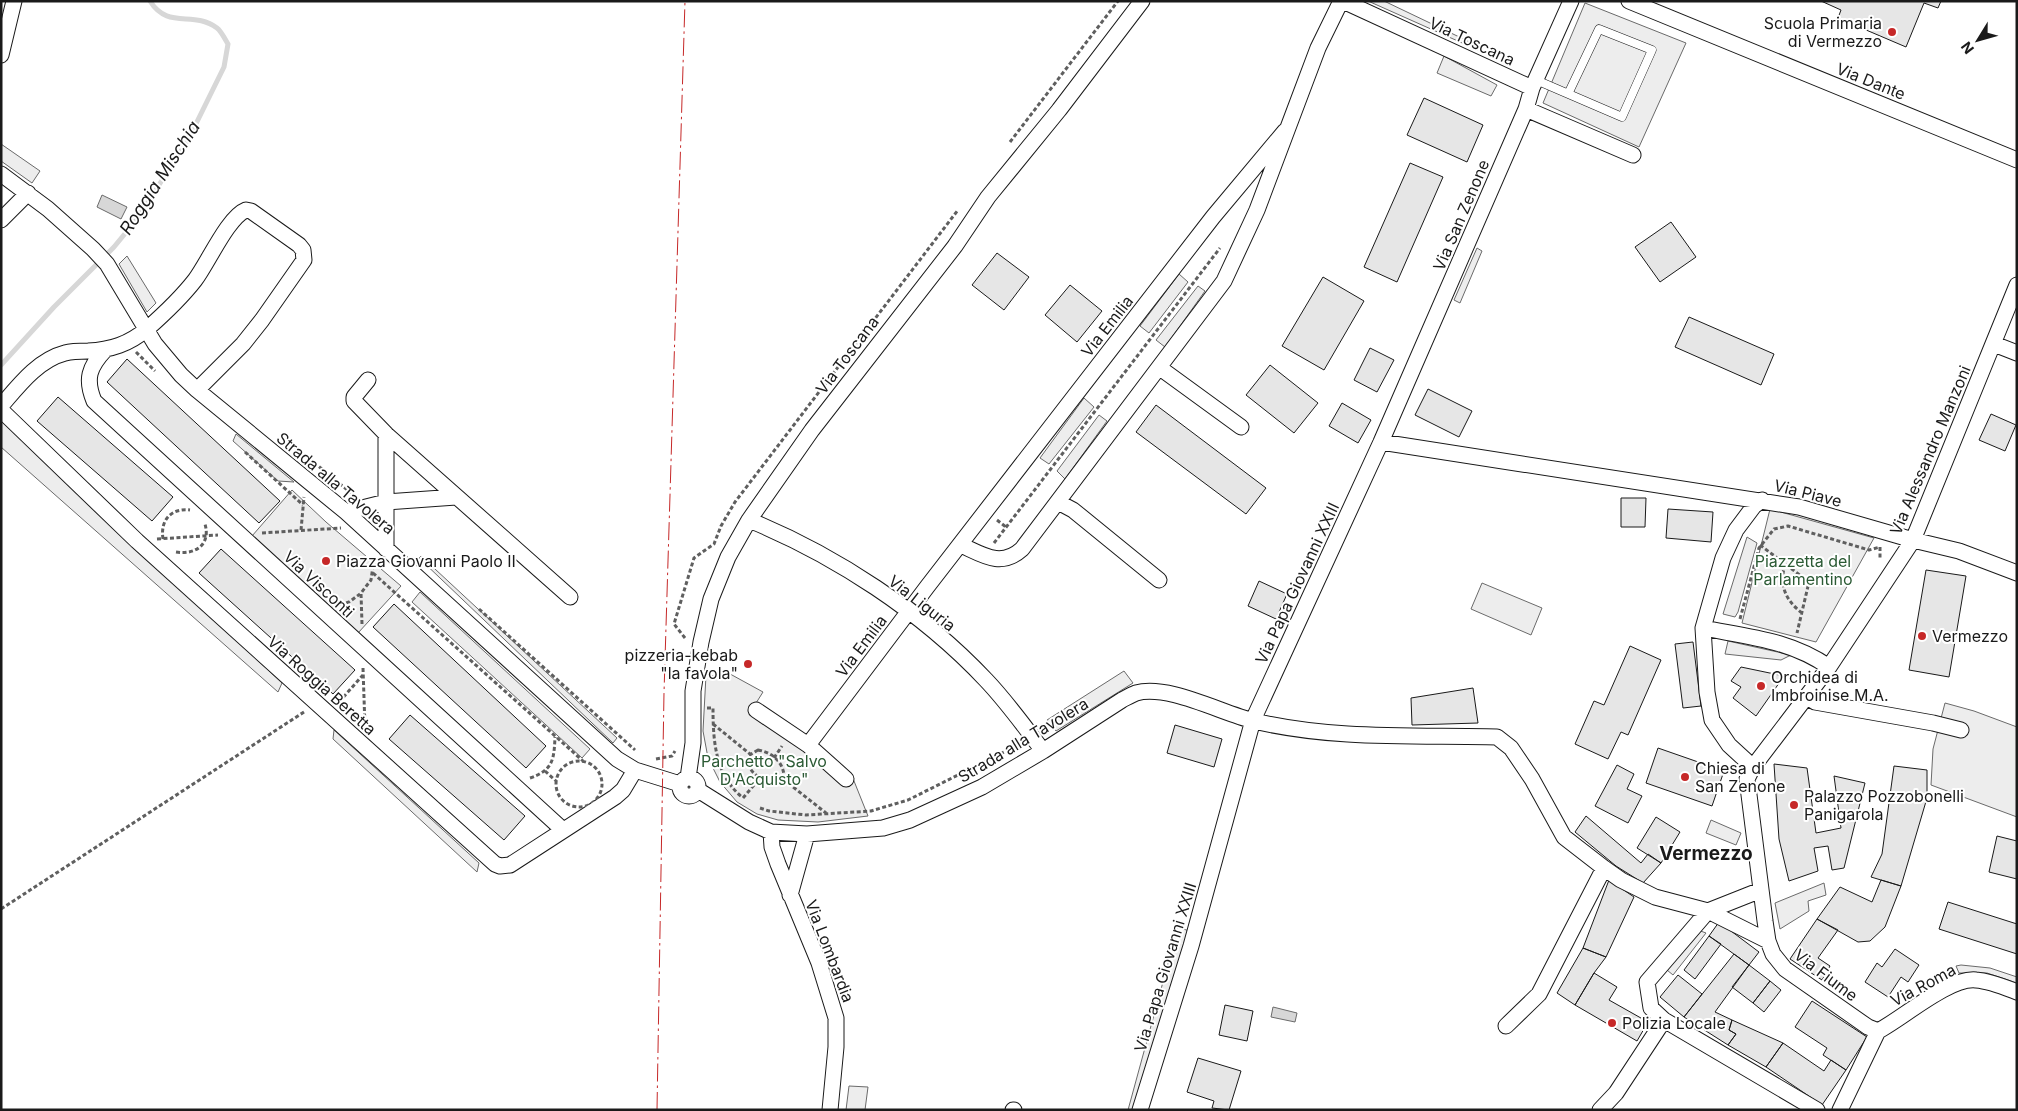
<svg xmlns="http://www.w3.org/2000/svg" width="2018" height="1111" font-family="Inter,sans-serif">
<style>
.built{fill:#ededed;stroke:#6a6a6a}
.water{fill:#d7d7d7;stroke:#6a6a6a}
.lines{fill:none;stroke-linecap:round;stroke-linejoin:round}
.stream{stroke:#d7d7d7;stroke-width:5}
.building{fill:#e6e6e6;stroke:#1a1a1a}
.lane-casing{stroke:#1a1a1a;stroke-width:9}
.street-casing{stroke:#1a1a1a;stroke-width:17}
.path{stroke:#5f5f5f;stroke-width:3;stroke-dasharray:4 2.5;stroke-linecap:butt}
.lane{stroke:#fff;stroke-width:8}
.street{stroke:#fff;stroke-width:15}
.power{stroke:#c62828;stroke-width:1;stroke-dasharray:18 4 2.5 4;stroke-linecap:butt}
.poi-dot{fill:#c62828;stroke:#fff;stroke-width:2}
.labels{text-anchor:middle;stroke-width:4;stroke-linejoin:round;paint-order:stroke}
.poi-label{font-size:16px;fill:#1a1a1a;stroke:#fff;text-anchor:start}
.street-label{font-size:16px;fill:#1a1a1a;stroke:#fff}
.park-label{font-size:16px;fill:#2b5a34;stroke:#fff}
.water-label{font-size:18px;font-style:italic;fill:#1a1a1a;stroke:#fff}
.quarter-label{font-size:19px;font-weight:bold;fill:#1a1a1a;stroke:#fff}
</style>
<rect width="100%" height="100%" fill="#fff"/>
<!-- built -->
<path class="built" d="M1368,1h16l92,44 2,5z
M1585,3l101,40 -47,104 -96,-44z
M1444,56l53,29 -6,11 -54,-23z
M1,144l39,27 -8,12 -31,-22z
M1477,248l5,3 -22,52 -6,-3z
M127,256l29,47 -9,9 -28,-48z
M1179,274l9,8 -39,51 -9,-7z
M1198,286l7,5 -40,56 -9,-7z
M1084,398l10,9 -45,57 -9,-6z
M1099,415l8,6 -42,58 -8,-8z
M1,420l281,263 -4,9 -277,-245z
M236,434l58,48 -16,-1 -45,-40z
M292,490l34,32 75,64 -43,47 -106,-97z
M1770,509l104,29 -58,104 -74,-19z
M1747,537l10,6 -19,69 -3,5 -12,-3z
M421,556l196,182 -4,5 -194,-185z
M1482,583l60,25 -11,27 -60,-26z
M420,592l170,157 -8,9 -170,-156z
M1728,641l63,14 -10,5 -56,-6z
M721,669l42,23 -12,19 52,39 36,33 13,-7 16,40 -50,6 -40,-2 -21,-6 -20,-12 -17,-20 -12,-24 -5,-27 3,-56 13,1z
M1124,671l9,12 -77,48 -9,-11z
M1945,703l29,8 43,16v90l-86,-32 2,-36z
M334,730l145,133 -2,9 -144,-133z
M1711,820l30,13 -5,12 -30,-12z
M1824,883l2,12 -18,6 1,10 -29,18 -5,-26z
M1178,927l11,4 -52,179h-9z
M1698,930l8,3 -33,42 -6,-5z
M1961,965l29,3 27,9v6l-30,-10h-28l-3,-7z
M849,1086l19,1 -3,23h-19z"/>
<!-- water -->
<path class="water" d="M102,195l25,12 -6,12 -24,-12z
M1273,1007l24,6 -2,9 -24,-5z"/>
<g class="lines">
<!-- stream -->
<path class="stream" d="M1,365l53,-58 60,-60 23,-28 51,-79 36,-73 4,-23c-3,-5 -7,-13 -11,-16 -24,-18 -49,2 -67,-27"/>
</g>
<!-- building -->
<path class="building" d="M1821,1h120l-3,7 -14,-5 -18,44 -68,-29 3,-8z
M1424,98l59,27 -16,37 -60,-27z
M1410,163l33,14 -46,105 -33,-15z
M1671,222l25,35 -36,25 -25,-35z
M997,253l32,24 -25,33 -32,-25z
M1323,277l41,24 -40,69 -42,-24z
M1070,285l32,26 -25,31 -32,-27z
M1689,317l85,37 -13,31 -86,-38z
M1370,348l24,12 -17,32 -23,-12z
M127,359l153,142 -21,22 -152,-141z
M1270,365l48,38 -24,30 -48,-38z
M1428,389l44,22 -13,26 -44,-22z
M58,397l115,100 -21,24 -115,-100z
M1342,403l29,17 -13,23 -29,-17z
M1156,405l110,83 -20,26 -110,-82z
M1991,414l25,11 -11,26 -26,-11z
M1621,498h25l-1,29h-24z
M1668,509l45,3 -2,30 -45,-4z
M221,549l134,121 -22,24 -134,-121z
M1926,570l40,6 -17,101 -40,-7z
M1259,581l28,13 -11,25 -28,-13z
M394,604l152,142 -20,22 -153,-141z
M1693,642l8,64 -18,2 -8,-64z
M1630,646l31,14 -33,75 -7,-3 -13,27 -33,-15 19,-43 10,4z
M1741,667l43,9 -28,40 -23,-18 8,-11 -10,-6z
M1473,688l5,35 -66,2 -1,-27z
M410,715l115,101 -21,24 -115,-101z
M1175,725l47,14 -8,28 -47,-14z
M1658,748l66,23 -12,35 -66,-23z
M1774,764l33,4 9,65 25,-5 -7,-52 31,7 -21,85 -12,2 -4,-24 -14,2 4,23 -29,10 -10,-42z
M1617,765l17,9 -7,15 15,7 -14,27 -33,-17z
M1894,766l33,4v28l-26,88 -30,-9 11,-23z
M1586,816l55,47 7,-9 13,9 -18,20 -27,-17 -41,-34z
M1656,817l24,15 -19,31 -24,-15z
M1997,836l20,5v38l-28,-7z
M1609,880l25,17 -28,60 -23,-9z
M1881,880l20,6 -16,41 -15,14 -12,1 -41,-23 23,-32 32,15z
M1948,902l69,22v30l-78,-25z
M1817,919l21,11 -20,28 12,8 -8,14 -32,-21z
M1719,922l40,30 -10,13 -40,-29z
M1709,936l12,8 -26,35 -11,-9z
M1583,948l23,9 -12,16 -19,32 -18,-12z
M1895,949l24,16 -11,17 -7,-5 -13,20 -23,-15 12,-19 5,4z
M1734,954l15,11 -34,47 17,8 -3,10 7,4 -8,11 -44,-28z
M1749,965l21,16 -17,22 -21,-16z
M1594,973l23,14 -8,13 39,22 -11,19 -62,-36z
M1678,975l24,19 -18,23 -24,-20z
M1770,981l11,9 -17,22 -11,-9z
M1812,1001l55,36 -21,33 -23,-15 4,-7 -32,-21z
M1225,1005l28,6 -6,30 -28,-6z
M1732,1020l51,23 -17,24 -38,-22 8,-11 -7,-4z
M1783,1043l41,28 7,-11 15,10 -24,35 -56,-38z
M1198,1058l43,13 -12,39 -17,-2 2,-7 -27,-9z"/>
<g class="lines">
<defs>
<path id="lane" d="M1536,80l86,37 30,-67 -53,-21 -30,63"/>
<path id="street" d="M1343,1l189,87
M1629,1l388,159
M1,55l13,-54
M1526,109l107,46
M1,174l47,35 45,40 14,15 48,80 26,31 16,15 149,122 271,247 18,11 45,14
M1,220l27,-27
M1994,344l23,9
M105,350c-16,17 -20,29 -11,51l469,429
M1160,368l81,59
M368,380l-14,17v4l32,33
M1,406c18,-21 37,-46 64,-53 7,-2 15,-2 23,-2 23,-1 41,-7 59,-22 17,-15 34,-31 48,-49 13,-17 33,-63 51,-70l5,1 48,34 4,5 1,10 -42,60 -19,24 -46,46
M1,410l136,131 358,323 5,2 10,-1 105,-68 8,-7 12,-20
M1381,442l145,-333 6,-21 39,-87
M1058,502l15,8 86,70
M346,512l40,-10 70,-5
M749,520c86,35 173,92 237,160 21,22 39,47 57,71
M961,545c22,10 40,23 61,4l202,-268 33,-71 61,-162 23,-47
M386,549v-115l184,163
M1703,628c46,9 87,12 126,39
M1807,697l8,5 118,21 28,7
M756,710l52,35 38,34
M808,745l119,-158 286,-370 72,-86
M1753,767l-24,-22 -17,-25 -5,-28 -4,-64 20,-70 13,-28 18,-24 8,-6
M680 787a9 9 0 1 1 18 0a9 9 0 1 1-18 0Z
M688,778l5,-35v-52l8,-49 10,-43 17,-42 21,-37 63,-90 143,-184 33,-49 71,-87 83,-109
M698,790l51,32 22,10 36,2 76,-6 27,-8 72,-33 61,-36 79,-51c4,-2 9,-5 14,-7 32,-9 85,20 118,28 80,19 162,14 243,16l14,11 21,31 32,58 40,31 17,12 34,17 53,14 60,30
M771,832l1,15 6,17 41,99 17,55v29l-6,63
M1761,890l-53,21 -61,71 4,26 13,12 153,90
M790,895l17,-61
M1506,1026l33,-32 65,-126
M1878,1031l-10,-4 -83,-58 -12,-15 -5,-13 -3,-20 -18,-142 6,-12 76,-100 84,-127 104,-255
M1878,1031c24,-12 71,-54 98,-51 14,1 28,7 41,12
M1013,1110h1
M1140,1110l51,-164 62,-226 128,-278 418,65 114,33 46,11 58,22
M1600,1110l16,-17 48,-73
M1840,1110l38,-79"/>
</defs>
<!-- lane casing -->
<use href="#lane" class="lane-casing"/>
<!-- street casing -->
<use href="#street" class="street-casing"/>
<!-- path -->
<path class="path" d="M1010,142l108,-141
M136,352l19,19
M294,446l57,47
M245,452l58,53
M997,520l9,7
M301,530l3,-33
M262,533l79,-5
M157,539l61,-4
M163,539c-3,-19 8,-31 27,-29
M994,543l226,-295
M1760,545l49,37 -12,51
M1880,547v13
M176,552c19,3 35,-7 29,-28
M1785,564c-6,21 0,36 17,49
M373,573l210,188
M340,605l9,-3 11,-8
M479,609l156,141
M1740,619l19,-71 15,-19 14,-3 81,24 11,-3
M362,624l-1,-31 10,-13 3,-21
M685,638l-11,-14 20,-66 20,-14 7,-18 14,-24 223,-292
M363,668l2,59
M339,702l24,-27
M707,708h6c0,32 2,67 29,89
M713,724l37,30
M758,750c35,6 34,53 -1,26 -7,-6 -10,-11 -9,-20z
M774,758l8,-12
M656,759l16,-3 3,-5
M556 784a23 23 0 1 1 46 0a23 23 0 1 1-46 0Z
M545,771l11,10
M530,778c23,-8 24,-18 25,-41
M783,779l43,34
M743,798l17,-20
M760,808l9,3 37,4 65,-4 37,-11 104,-52 5,-5
M1,909l303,-197"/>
<!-- lane -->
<use href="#lane" class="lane"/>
<!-- street -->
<use href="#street" class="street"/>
<!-- power -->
<path class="power" d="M657,1110l7,-417 21,-692"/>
</g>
<!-- markers -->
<g class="poi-dot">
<circle cx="1892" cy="32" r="5"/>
<circle cx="326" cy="561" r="5"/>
<circle cx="1922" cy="636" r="5"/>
<circle cx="748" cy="664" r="5"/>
<circle cx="1761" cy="686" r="5"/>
<circle cx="1685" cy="777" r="5"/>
<circle cx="1794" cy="805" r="5"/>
<circle cx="1612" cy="1023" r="5"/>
</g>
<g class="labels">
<!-- poi labels -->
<g class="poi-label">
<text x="1882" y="29" text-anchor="end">Scuola Primaria<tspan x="1882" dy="18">di Vermezzo</tspan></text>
<text x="336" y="567">Piazza Giovanni Paolo II</text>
<text x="1932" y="642">Vermezzo</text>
<text x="738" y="661" text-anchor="end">pizzeria-kebab<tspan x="738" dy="18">"la favola"</tspan></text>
<text x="1771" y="683">Orchidea di<tspan x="1771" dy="18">Imbroinise M.A.</tspan></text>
<text x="1695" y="774">Chiesa di<tspan x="1695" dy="18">San Zenone</tspan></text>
<text x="1804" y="802">Palazzo Pozzobonelli<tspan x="1804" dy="18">Panigarola</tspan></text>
<text x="1622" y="1029">Polizia Locale</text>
</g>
<!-- street labels -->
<g class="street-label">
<text transform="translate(1472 41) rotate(25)" y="6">Via Toscana</text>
<text transform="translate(1871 81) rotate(22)" y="6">Via Dante</text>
<text transform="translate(1461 215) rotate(-67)" y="6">Via San Zenone</text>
<text transform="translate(1107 326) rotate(-52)" y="6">Via Emilia</text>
<text transform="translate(847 355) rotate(-53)" y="6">Via Toscana</text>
<text transform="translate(1930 450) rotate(-67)" y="6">Via Alessandro Manzoni</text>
<text transform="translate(336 483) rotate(40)" y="6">Strada alla Tavolera</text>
<text transform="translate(1808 493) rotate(14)" y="6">Via Piave</text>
<text transform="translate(1297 583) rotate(-65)" y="6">Via Papa Giovanni XXIII</text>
<text transform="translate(319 584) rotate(43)" y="6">Via Visconti</text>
<text transform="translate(922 603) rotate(38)" y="6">Via Liguria</text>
<text transform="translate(861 646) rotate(-53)" y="6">Via Emilia</text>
<text transform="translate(322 685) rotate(42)" y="6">Via Roggia Beretta</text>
<text transform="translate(1023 740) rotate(-31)" y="6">Strada alla Tavolera</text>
<text transform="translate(830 951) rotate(69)" y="6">Via Lombardia</text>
<text transform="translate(1165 967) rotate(-73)" y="6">Via Papa Giovanni XXIII</text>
<text transform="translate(1826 975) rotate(37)" y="6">Via Fiume</text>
<text transform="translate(1923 985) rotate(-28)" y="6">Via Roma</text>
</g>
<!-- park labels -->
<g class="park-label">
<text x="1803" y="567">Piazzetta del<tspan x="1803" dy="18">Parlamentino</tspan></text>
<text x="764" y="767">Parchetto "Salvo<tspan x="764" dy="18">D'Acquisto"</tspan></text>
</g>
<!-- water labels -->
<g class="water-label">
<text transform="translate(160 178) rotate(-57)" y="6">Roggia Mischia</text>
</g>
<!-- quarter labels -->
<g class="quarter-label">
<text x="1706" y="860">Vermezzo</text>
</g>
</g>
<!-- border -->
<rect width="2018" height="1111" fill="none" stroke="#1a1a1a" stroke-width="5"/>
<!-- north arrow -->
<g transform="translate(1978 40) rotate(233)" stroke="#ffffff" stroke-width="4" paint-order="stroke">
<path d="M0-4L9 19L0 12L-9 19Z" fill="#1a1a1a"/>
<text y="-8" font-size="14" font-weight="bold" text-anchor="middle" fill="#1a1a1a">N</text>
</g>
</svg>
